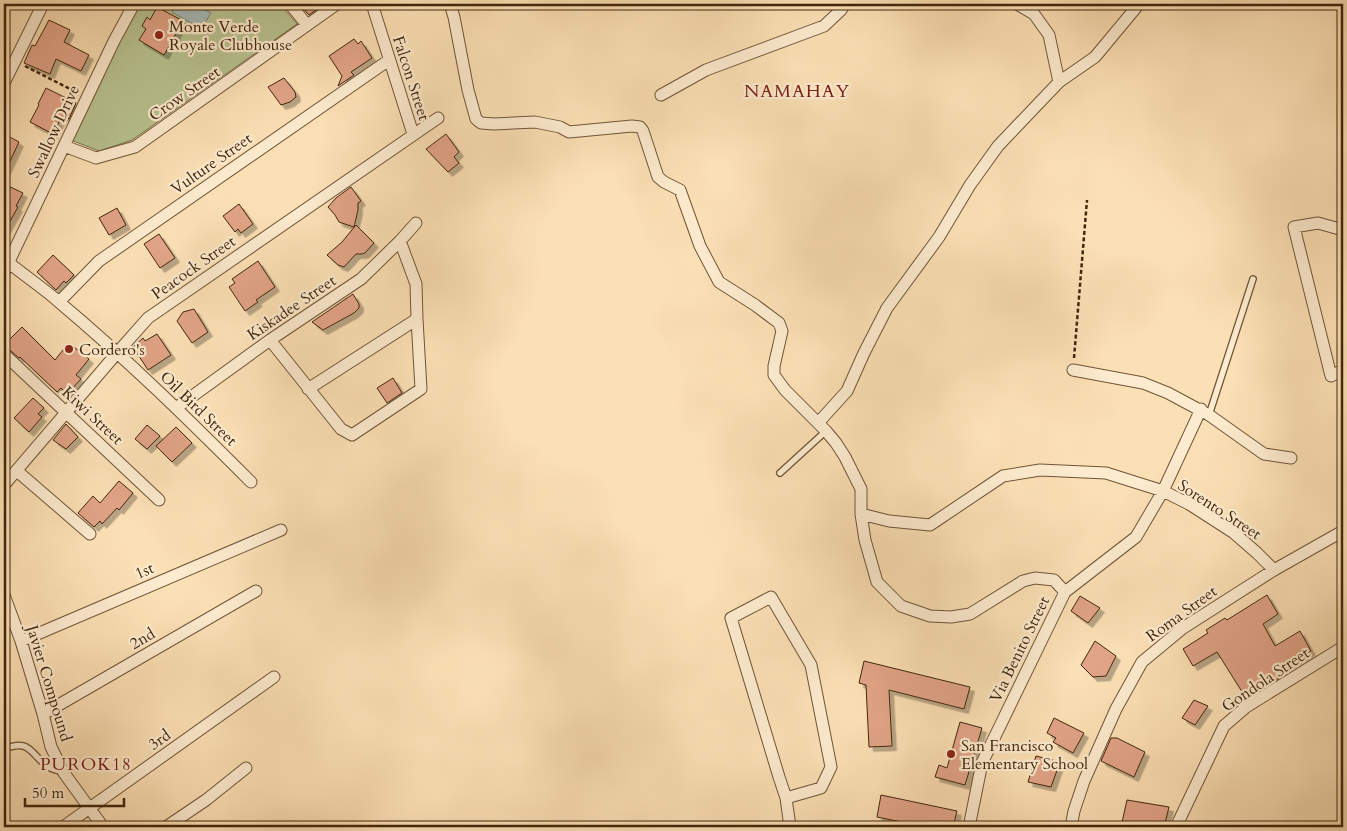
<svg xmlns="http://www.w3.org/2000/svg" width="1347" height="831" font-family="Cardo,serif">
<style>
.green{fill:#b9c392;stroke:#7d7450}
.water{fill:#a6baba;stroke:#7e7f75}
.building{fill:#e2a488;stroke:#41260d;filter:url(#shadow)}
.lines{fill:none;stroke-linecap:round;stroke-linejoin:round}
.service-casing{stroke:#705437;stroke-width:8}
.minor-casing{stroke:#705437;stroke-width:13}
.path{stroke:#41260d;stroke-width:2.5;stroke-dasharray:4 2.5;stroke-linecap:butt}
.service{stroke:#fdebcf;stroke-width:5.5}
.minor{stroke:#fdebcf;stroke-width:11}
.poi-dot{fill:#8f2418;stroke:#fdebcf;stroke-width:2}
.labels{text-anchor:middle;stroke-width:4.5;stroke-linejoin:round;paint-order:stroke}
.poi-label{font-size:16px;fill:#41260d;stroke:#fdebcf;text-anchor:start}
.street-label{font-size:16px;fill:#41260d;stroke:#fdebcf}
.neighbourhood-label{font-size:18px;letter-spacing:1px;fill:#7a1f14;stroke:#fdebcf}
</style>
<defs>
<filter id="shadow"><feDropShadow dx="4.5" dy="4.5" stdDeviation="0" flood-color="#0004"/></filter>
</defs>
<rect width="100%" height="100%" fill="#fce0b5"/>
<filter id="stains"><feTurbulence type="fractalNoise" baseFrequency=".004" numOctaves="4"/><feColorMatrix values="0 0 0 0 .2 0 0 0 0 .09 0 0 0 0 .02 0 0 0 .5 -.17"/></filter>
<radialGradient id="worn" r=".72"><stop offset=".6" stop-color="#630" stop-opacity="0"/><stop offset="1" stop-color="#630" stop-opacity=".3"/></radialGradient>
<!-- green -->
<path class="green" d="M138,4h142l17,20 -165,116 -33,11 -28,-11z"/>
<!-- water -->
<path class="water" d="M177,4h18l16,9 -10,16 -29,-17z"/>
<!-- building -->
<path class="building" d="M299,4h25l-15,11z
M157,7l26,14 -19,34 -25,-15 7,-11 -4,-3 5,-9 3,3z
M49,20l21,10 -6,12 25,13 -8,16 -25,-12 -6,15 -26,-11 8,-18 3,1z
M354,39l4,5 3,-3 11,17 -21,14 3,3 -16,11 4,-10 -13,-20z
M284,78l11,14 1,5 -6,5 -9,3 -13,-18z
M46,88l30,15 -7,16 -7,-3 -9,18 -23,-12 9,-17 -1,-1z
M4,134l15,8 -15,32z
M446,134l13,18 -5,5 5,6 -11,9 -22,-23z
M4,184l19,9 -7,13 2,1 -14,25z
M351,187l10,14 -3,2v7l-4,17 -15,-5 -4,-7 -7,-8 8,-9z
M239,204l14,20 -12,9 -3,-4 -3,3 -12,-16z
M117,208l9,17 -17,10 -10,-17z
M356,225l18,18 -9,10 -3,1h-6l-12,13 -6,-2 -11,-10 15,-13z
M159,234l16,24 -15,10 -16,-24z
M53,255l21,20 -8,8 -2,-2 -8,9 -19,-18z
M258,261l17,26 -19,13 2,2 -13,9 -16,-24 6,-4 -3,-4z
M353,294l6,10v4l-5,5 -31,17 -11,-8z
M194,309l14,23 -16,11 -15,-22 6,-9z
M22,327l33,33 12,-15 2,2 1,-3 19,15 -13,16 5,4 -14,15 -6,-6 -4,4 -37,-35 -1,1 -15,-13z
M157,334l14,21 -23,15 -15,-23 10,-9 2,3z
M393,378l9,15 -15,10 -10,-15z
M33,398l11,10 -6,6 4,3 -13,15 -15,-14z
M66,424l12,13 -12,12 -13,-9z
M147,425l13,11 -13,13 -12,-10z
M176,427l16,16 -20,19 -16,-16z
M119,481l14,12 -14,17 -2,-2 -15,16 -2,-3 -6,6 -16,-14 15,-17 7,7z
M1267,595l11,19 -15,10 12,22 25,-15 11,20 -32,19 3,6 -11,7 -2,-3 -25,15 -27,-43 -24,14 -10,-17 25,-16 -2,-3 19,-12 2,2z
M1080,596l20,12 -12,15 -17,-12z
M1095,641l21,15 -10,20 -13,1 -12,-12z
M864,661l106,26 -6,22 -75,-19 3,56 -23,1 -3,-62 -7,-2z
M1194,700l14,6 -13,19 -13,-7z
M1054,718l30,15 -11,20 -20,-11 3,-4 -9,-5z
M960,722l22,6 -17,57 -30,-8 4,-12 8,3z
M1111,738h6l28,14 -11,25 -33,-16z
M1036,756l24,6 -9,25 -23,-5z
M881,795l76,16 -4,16h-27l-49,-10z
M1127,800l42,7 -5,20h-43z"/>
<g class="lines">
<defs>
<path id="service" d="M1209,415l44,-136
M780,473l46,-42
M4,749c26,-10 25,3 43,17 4,3 10,4 15,6
M1339,827l4,-3"/>
<path id="minor" d="M290,4l17,21
M372,4l41,130
M450,4l4,13 14,73 8,29 5,4 13,1 41,-2 25,5 9,5 63,-6 8,1 3,4 15,46 6,5 16,8 20,56 19,36 36,23 24,18 3,8 -8,35v9l11,15 41,41 10,12 9,14 16,32v25l4,26 12,42 24,24 29,10 21,1 19,-3 53,-33 12,-3 19,2 11,12
M1017,4l17,10 15,21 10,47
M4,83l39,-79
M661,95l45,-25 118,-44 17,-16 4,-6
M64,146l32,12 39,-11 202,-143
M1343,230l-25,-7 -24,4 37,149 12,-6
M8,262c17,14 35,26 51,40 68,57 130,118 192,180
M4,272l110,-231 20,-37
M59,302l40,-41 290,-201
M270,340l71,89 11,6 69,-46 -4,-70 -1,-35 -16,-43
M4,354l155,146
M1073,370l70,13 25,10 41,22 55,39 27,4
M308,389l109,-70
M176,408l94,-68 91,-61 39,-38 16,-18
M818,423l29,-32 17,-38 23,-45 52,-71 31,-52 28,-39 61,-64 36,-25 44,-53
M17,471l73,63
M4,485l113,-132 31,-35 290,-200
M861,514l28,7 41,4 73,-49 37,-6 66,3 57,18 26,13 45,29 23,20 17,17
M4,595l17,46 22,73 8,33 13,26 39,54
M21,641l260,-111
M43,714l213,-123
M786,798l35,-10 10,-21 -20,-102 -40,-68 -40,21 48,159 7,21 4,29
M63,827l211,-150
M166,827l40,-27 40,-32
M969,827l13,-64 83,-171 71,-55 27,-46 38,-82
M1071,827l3,-16 10,-30 32,-72 26,-47 41,-34 91,-58 69,-39
M1176,827l48,-101 22,-19 97,-60"/>
</defs>
<!-- service casing -->
<use href="#service" class="service-casing"/>
<!-- minor casing -->
<use href="#minor" class="minor-casing"/>
<!-- path -->
<path class="path" d="M25,66l53,27
M1074,358l13,-158"/>
<!-- service -->
<use href="#service" class="service"/>
<!-- minor -->
<use href="#minor" class="minor"/>
</g>
<!-- markers -->
<g class="poi-dot">
<circle cx="159" cy="35" r="5"/>
<circle cx="69" cy="349" r="5"/>
<circle cx="951" cy="754" r="5"/>
</g>
<g class="labels">
<!-- poi labels -->
<g class="poi-label">
<text x="169" y="32">Monte Verde<tspan x="169" dy="18">Royale Clubhouse</tspan></text>
<text x="79" y="355">Cordero's</text>
<text x="961" y="751">San Francisco<tspan x="961" dy="18">Elementary School</tspan></text>
</g>
<!-- street labels -->
<g class="street-label">
<text transform="translate(412 78) rotate(72)" y="6">Falcon Street</text>
<text transform="translate(184 93) rotate(-35)" y="6">Crow Street</text>
<text transform="translate(53 131) rotate(-65)" y="6">Swallow Drive</text>
<text transform="translate(211 163) rotate(-35)" y="6">Vulture Street</text>
<text transform="translate(193 267) rotate(-35)" y="6">Peacock Street</text>
<text transform="translate(291 307) rotate(-34)" y="6">Kiskadee Street</text>
<text transform="translate(199 408) rotate(44)" y="6">Oil Bird Street</text>
<text transform="translate(93 415) rotate(43)" y="6">Kiwi Street</text>
<text transform="translate(1220 509) rotate(33)" y="6">Sorento Street</text>
<text transform="translate(144 570) rotate(-23)" y="6">1st</text>
<text transform="translate(1181 613) rotate(-36)" y="6">Roma Street</text>
<text transform="translate(142 638) rotate(-30)" y="6">2nd</text>
<text transform="translate(1019 649) rotate(-64)" y="6">Via Benito Street</text>
<text transform="translate(1265 679) rotate(-34)" y="6">Gondola Street</text>
<text transform="translate(50 683) rotate(73)" y="6">Javier Compound</text>
<text transform="translate(159 739) rotate(-35)" y="6">3rd</text>
</g>
<!-- neighbourhood labels -->
<g class="neighbourhood-label">
<text x="797" y="97">NAMAHAY</text>
<text x="86" y="770">PUROK18</text>
</g>
</g>
<!-- margin -->
<rect width="1347" height="831" fill="none" stroke="#fce0b5" stroke-width="20"/>
<rect x="5" y="5" width="1337" height="821" fill="none" stroke="#41260d" stroke-width="2.5"/>
<rect x="10" y="10" width="1327" height="811" fill="none" stroke="#41260d"/>
<!-- scale -->
<path d="M25 798v8h99v-8" fill="none" stroke="#41260d" stroke-width="2.5"/>
<text x="32" y="798" font-size="15" fill="#41260d" stroke="#fdebcf" stroke-width="4" paint-order="stroke">50 m</text>
<rect width="100%" height="100%" filter="url(#stains)"/>
<rect width="100%" height="100%" fill="url(#worn)"/>
</svg>
